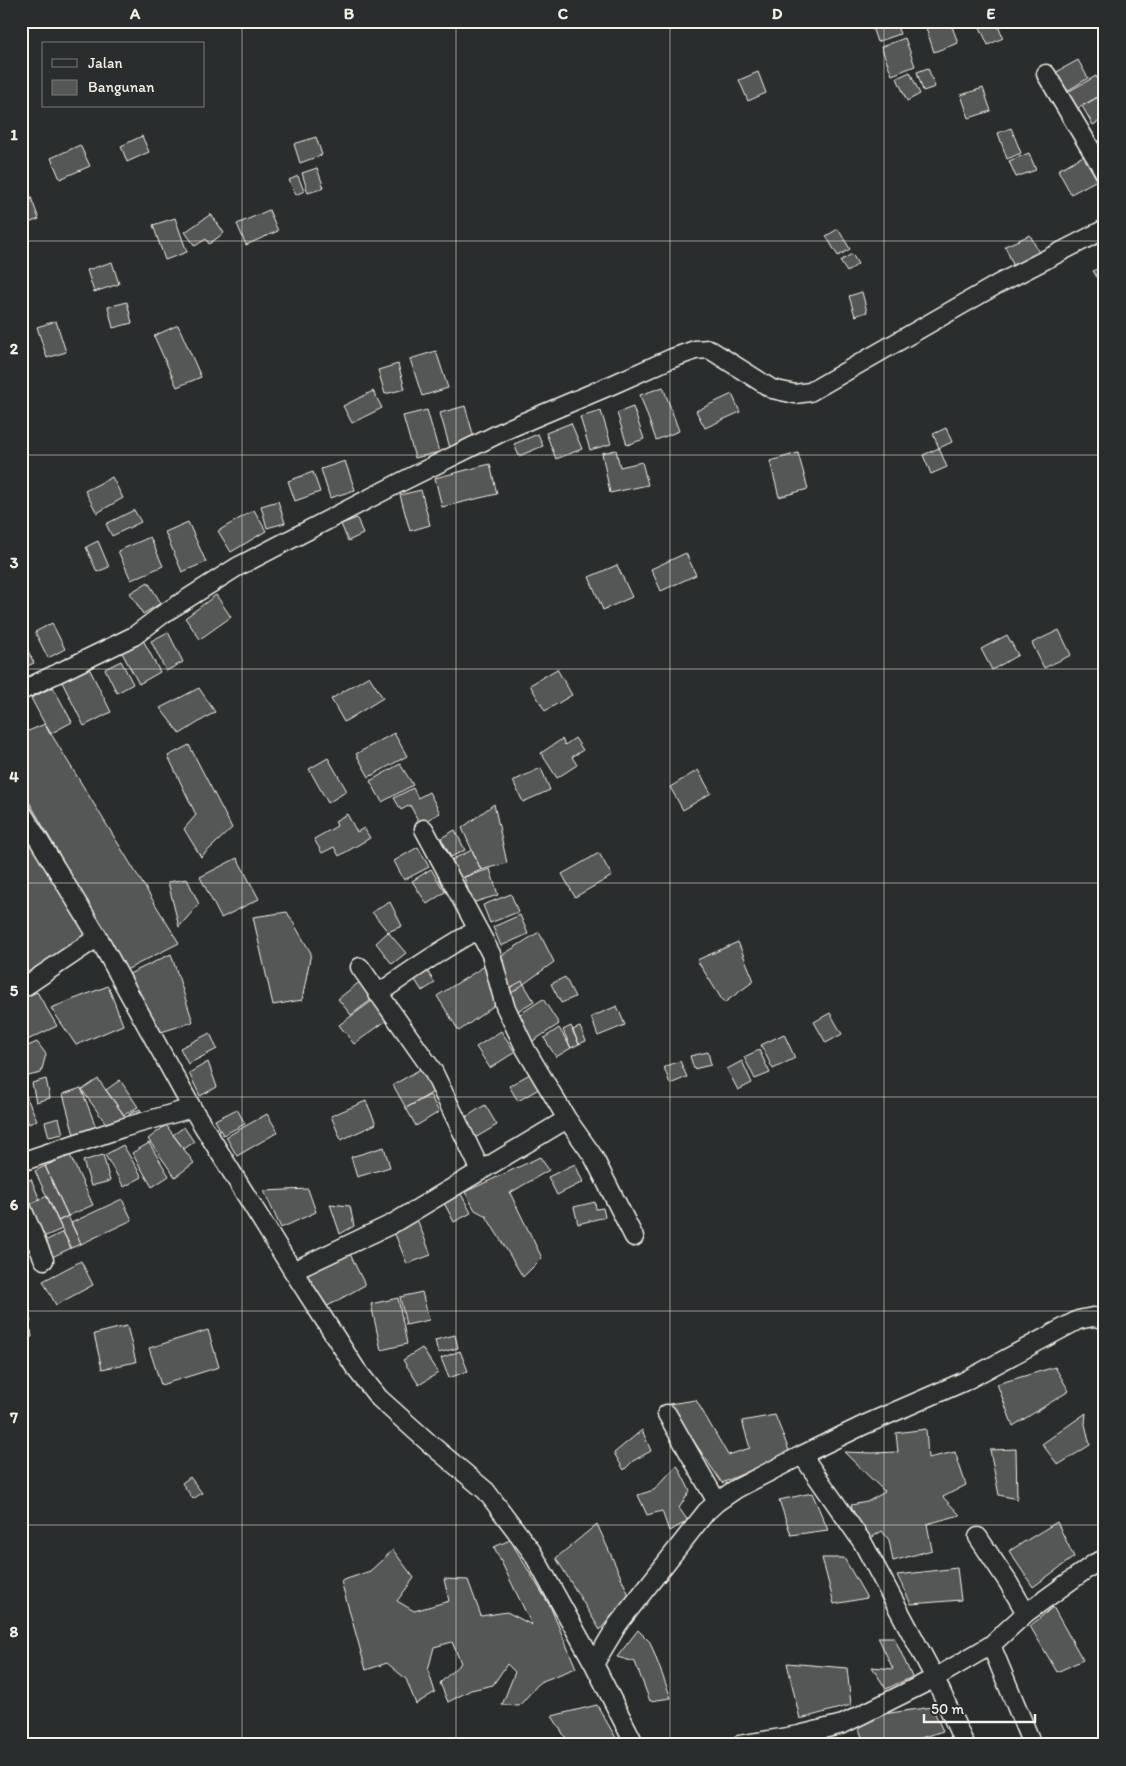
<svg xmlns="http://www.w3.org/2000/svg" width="1126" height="1766" font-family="Itim,sans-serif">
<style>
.building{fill:#555756;stroke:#f4f1e8}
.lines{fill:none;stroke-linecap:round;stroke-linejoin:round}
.minor-casing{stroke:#f4f1e8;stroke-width:21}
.minor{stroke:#2a2d2e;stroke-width:18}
.grid{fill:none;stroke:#f4f1e8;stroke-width:1;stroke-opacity:0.55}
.neatline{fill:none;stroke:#f4f1e8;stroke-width:2}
.grid-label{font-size:16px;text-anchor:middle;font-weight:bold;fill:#f4f1e8}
</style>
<rect width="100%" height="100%" fill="#2a2d2e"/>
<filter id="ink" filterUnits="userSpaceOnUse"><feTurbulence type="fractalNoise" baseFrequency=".02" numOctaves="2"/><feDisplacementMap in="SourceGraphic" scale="10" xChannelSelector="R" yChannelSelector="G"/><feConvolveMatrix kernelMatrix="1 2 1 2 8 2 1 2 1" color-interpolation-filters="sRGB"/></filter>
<g filter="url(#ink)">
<!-- building -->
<path class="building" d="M870,21h25l5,13 -23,8z
M945,21h5l8,22 -24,9 -8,-24z
M987,21h9l7,17 -15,7 -9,-20z
M905,38l10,28 -23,9 -11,-28z
M1078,60l10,18 -24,15 -11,-19z
M928,68l7,19 -12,4 -6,-19z
M758,72l8,21 -18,8 -9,-21z
M910,72l10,22 -13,7 -10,-23z
M1096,76l9,17 -32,18 -9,-17z
M983,88l8,23 -22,7 -8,-23z
M1105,93v25l-12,7 -11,-19z
M1011,128l10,25 -14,6 -9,-26z
M142,136l7,16 -22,10 -6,-16z
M316,137l6,18 -22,8 -6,-19z
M1105,142v19l-9,-14z
M80,145l10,21 -30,13 -9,-21z
M1029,153l7,17 -20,7 -7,-16z
M1085,155l12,25 -26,14 -13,-24z
M317,168l7,20 -16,5 -6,-20z
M21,176h2l16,43 -18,7z
M298,176l6,15 -8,4 -7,-15z
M269,210l9,21 -32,14 -9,-21z
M211,214l13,19 -15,11 -3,-5 -11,7 -10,-14z
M175,218l12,34 -22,8 -12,-35z
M838,229l12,20 -12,7 -12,-20z
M1030,235l10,20 -26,12 -9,-21z
M852,254l6,10 -11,8 -7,-11z
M112,262l7,22 -25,8 -7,-22z
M1105,264v25l-12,-18z
M862,292l5,20 -12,4 -6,-20z
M21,296l6,13 -6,3z
M127,302l5,21 -19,5 -5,-21z
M56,321l10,31 -19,6 -10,-31z
M178,325l23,52 -24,10 -23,-51z
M436,351l12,37 -26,8 -12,-37z
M398,364l7,25 -20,5 -7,-24z
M663,387l16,44 -23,9 -16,-45z
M373,391l9,17 -30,15 -9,-17z
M732,394l8,18 -35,16 -9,-17z
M465,406l10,35 -25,7 -10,-35z
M633,407l11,32 -17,6 -10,-32z
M427,410l12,42 -24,6 -12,-42z
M601,411l10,33 -21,6 -10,-33z
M571,423l11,26 -26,10 -10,-26z
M946,428l6,14 -13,6 -6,-14z
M538,434l5,12 -24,10 -5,-12z
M939,448l8,19 -16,7 -8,-19z
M616,450l4,17 22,-5 6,23 -38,8 -8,-40z
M798,453l10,36 -29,8 -9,-36z
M345,461l10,29 -25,8 -9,-29z
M490,464l7,30 -55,13 -7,-29z
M313,472l7,20 -25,9 -7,-20z
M112,477l11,21 -26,15 -12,-22z
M421,490l9,35 -20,6 -10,-36z
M278,501l7,22 -18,5 -6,-22z
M134,510l7,12 -29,14 -6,-12z
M254,510l12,21 -35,21 -13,-21z
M357,518l6,16 -15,7 -7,-17z
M188,522l18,40 -24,10 -17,-40z
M150,537l13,29 -32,14 -13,-29z
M98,541l11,26 -12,5 -11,-25z
M686,553l10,22 -35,16 -10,-22z
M617,565l15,32 -29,13 -14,-33z
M148,582l13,21 -18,11 -13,-21z
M216,595l15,22 -31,22 -15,-21z
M52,623l13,26 -17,9 -13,-26z
M1059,630l12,25 -27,13 -12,-25z
M168,632l15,30 -17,9 -15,-30z
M1007,635l11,20 -26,15 -11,-21z
M21,637l13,26 -13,6z
M143,640l17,32 -21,12 -18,-33z
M121,661l12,23 -16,9 -12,-24z
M89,668l22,44 -27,14 -22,-44z
M557,669l15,26 -27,16 -15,-26z
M369,676l14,22 -39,24 -13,-23z
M53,687l19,35 -22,12 -19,-36z
M199,688l16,24 -35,22 -20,-26z
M45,724l134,219 -53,27 -105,-182v-54z
M394,733l13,23 -38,21 -13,-23z
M575,738l8,12 -11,7 5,8 -20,13 -16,-25 21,-14 3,6z
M189,745l43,83 -31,29 -17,-28 12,-14 -28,-59z
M328,758l19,33 -19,12 -19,-34z
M400,764l13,21 -31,17 -12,-21z
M541,768l9,22 -27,12 -10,-21z
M698,770l13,23 -28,17 -13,-23z
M413,788l5,10 11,-6 11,21 -20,11 -10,-19 -9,5 -7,-12z
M494,804l13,59 -26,7 -19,-42z
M347,814l10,18 7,-4 6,10 -31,18 -5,-9 -12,6 -8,-14 23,-13 -2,-5z
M455,830l10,20 -14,7 -10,-19z
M29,836l67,100 -75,44v-140z
M418,847l11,20 -25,13 -10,-19z
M472,850l9,20 -17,7 -8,5 -9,-20z
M599,853l13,23 -37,21 -13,-23z
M237,858l22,41 -38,19 -21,-41z
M431,869l14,23 -18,12 -15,-23z
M490,869l8,26 -26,8 -8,-26z
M187,879l12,25 -20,23 -11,-45z
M511,894l7,18 -28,11 -7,-18z
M390,902l12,24 -14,6 -16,-20z
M287,912l24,41 -9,47 -29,5 -20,-88z
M520,915l8,19 -27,12 -8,-19z
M388,932l18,21 -14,11 -16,-21z
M539,932l15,30 -95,69 -22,-35z
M738,942l16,39 -30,22 -27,-43z
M171,954l22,68 -35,11 -31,-58z
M424,966l11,17 -13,8 -10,-16z
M565,977l10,20 -14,6 -10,-19z
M362,980l13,17 -24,18 -13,-16z
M522,981l12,20 -18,11 -12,-21z
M108,986l15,39 -47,20 -25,-37z
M37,992l20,34 -36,17v-44z
M376,998l14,20 -36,26 -15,-19z
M543,999l16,25 -29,19 -16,-25z
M617,1006l8,19 -27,11 -7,-19z
M830,1013l12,21 -16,9 -12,-21z
M571,1026l8,18 -8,4 -8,-18z
M580,1027l6,14 -7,3 -7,-14z
M559,1028l12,20 -15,9 -12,-19z
M501,1031l14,21 -25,16 -14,-21z
M210,1033l7,16 -29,15 -8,-16z
M784,1034l11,24 -22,11 -12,-24z
M37,1042l9,12 -5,19 -17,4 -3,-6v-22z
M759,1050l11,23 -15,6 -11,-22z
M708,1052l3,13 -17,4 -4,-13z
M680,1061l7,16 -17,7 -6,-17z
M742,1061l10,22 -14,7 -11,-21z
M208,1062l9,25 -17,9 -11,-23z
M424,1067l13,23 -31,18 -13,-23z
M533,1072l9,15 -24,14 -9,-15z
M46,1079l4,19 -14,4 -4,-19z
M98,1079l30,42 -18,8 -28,-39z
M120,1080l18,27 -14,8 -18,-25z
M81,1088l15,39 -22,8 -11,-41z
M430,1095l9,17 -23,14 -10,-18z
M26,1096l11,24 -8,4 -5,-11 -3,2v-17z
M366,1101l10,23 -35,16 -10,-24z
M485,1105l12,20 -22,13 -12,-19z
M140,1109l2,8 -11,5 -2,-8z
M237,1109l8,15 -22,11 -8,-15z
M267,1114l11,18 -41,24 -11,-19z
M59,1118l4,16 -14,3 -4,-15z
M166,1125l28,38 -19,14 -27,-38z
M184,1127l10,15 -10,7 -11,-14z
M149,1143l20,33 -17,11 -20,-34z
M123,1145l19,32 -18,10 -19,-32z
M384,1147l6,20 -33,10 -6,-20z
M70,1155l23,50 -25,11 -23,-50z
M103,1155l7,26 -19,5 -8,-25z
M540,1157l9,13 -39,23 32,65 -19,19 -37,-61 -11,-6 -10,-18z
M575,1164l8,18 -26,13 -9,-18z
M45,1166l23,50 -10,5 -23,-50z
M31,1179l9,21 -10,4 -9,-20z
M308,1189l8,23 -35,16 -17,-37z
M460,1192l11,21 -17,9 -11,-21z
M47,1196l15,33 -23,10 -15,-32z
M122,1199l10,21 -51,24 -10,-21z
M595,1202l1,7 7,-1 2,9 -27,7 -4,-17z
M330,1204l20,2 4,20 -14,8z
M68,1216l13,28 -10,4 -13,-27z
M417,1219l14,36 -24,9 -14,-35z
M63,1232l8,16 -23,11 -7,-16z
M350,1254l15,31 -41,23 -20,-35z
M81,1261l12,24 -37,20 -13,-24z
M422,1292l7,28 -23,5 -6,-28z
M398,1298l9,46 -26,6 -10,-46z
M24,1300l7,22 -10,3v-24z
M127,1326l9,36 -34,7 -8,-35z
M31,1330l1,7 -7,2 -3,-7z
M208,1330l11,37 -58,18 -12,-37z
M455,1335l3,13 -20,5 -3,-13z
M422,1348l16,25 -19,12 -16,-25z
M460,1351l8,20 -19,7 -8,-20z
M1055,1367l14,24 -56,35 -16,-42z
M696,1400l32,55 22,-7 -8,-27 33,-6 15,38 -68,30 -53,-79z
M1086,1413l-1,11 5,21 -32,20 -16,-21z
M926,1429l2,29 27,-6 11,33 -23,12 17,18 -33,9 5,26 -39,11 -4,-21 -7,-9 -19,12 -12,-38 16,-3 18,-10 -41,-40 28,1 26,-1 -2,-19z
M642,1430l9,21 -18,10 -9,9 -10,-17z
M1016,1449l1,50 -18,-4 -9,-45z
M677,1465l13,26 -11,17 9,13 -19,10 -7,-20 -15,4 -9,-20 16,-5z
M190,1477l12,16 -9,6 -11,-16z
M812,1493l16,37 -37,5 -12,-35z
M1057,1522l17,35 -41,30 -24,-36z
M597,1524l32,71 -29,35 -44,-72z
M510,1540l40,66 26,62 -36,14 -21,24 -17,-1 13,-33 -8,-8 -14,21 -22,5 -23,12 -8,-19 21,-20 -9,-21 -18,5 -6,23 7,22 -19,12 -10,-25 -19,-16 -21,7 -25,-89 29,-10 23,-21 21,28 -17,23 17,10 35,-10 -5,-22 24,1 13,36 26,-4 25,13 -38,-78z
M822,1558h22l23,40 -33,6z
M957,1568l4,32 -50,4 -14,-29z
M1053,1607l30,53 -26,12 -27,-46z
M638,1630l12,12 21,56 -21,3 -15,-39 -18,-5z
M878,1637h16l18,40 -26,12 -14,-22 21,2z
M787,1663l60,5 4,37 -51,14z
M597,1705l23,40h-50l-18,-29z
M932,1707l11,24 -45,14h-33l-10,-27z
M1056,1738l25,7h-24z"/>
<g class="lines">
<defs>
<path id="minor" d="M1046,74l59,99
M21,691l113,-55 29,-22 74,-47 164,-85 109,-54 104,-44 56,-25 25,-9 14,-1 63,40 23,5 15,-2 188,-108 107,-55
M21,811l77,126 94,171 101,163 63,98 23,29 50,45 57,48 46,61 62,112 41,81
M424,829l67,125 14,52 21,44 41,69 26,37 41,81
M360,967l73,104 48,100
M21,989l77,-52
M378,994c32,-23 64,-45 99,-64
M21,1162l101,-34 70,-20
M21,1206l23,54
M293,1271l99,-47 175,-105
M667,1414l50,88
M802,1455l61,88 72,135 30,67
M978,1537l30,45 18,31
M991,1645l38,92
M594,1664l24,-40 88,-112 11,-10 19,-13 66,-34 62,-30 99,-43 115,-62 15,-3 12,2
M739,1745l60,-10 44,-11 92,-46 56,-33 35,-32 69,-50 10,-4"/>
</defs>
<!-- minor casing -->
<use href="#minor" class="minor-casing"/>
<!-- minor -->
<use href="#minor" class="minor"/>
</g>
</g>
<!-- grid -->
<path class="grid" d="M242,21v1724M456,21v1724M670,21v1724M884,21v1724M21,241h1084M21,455h1084M21,669h1084M21,883h1084M21,1097h1084M21,1311h1084M21,1525h1084"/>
<!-- margin -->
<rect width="1126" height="1766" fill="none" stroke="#2a2d2e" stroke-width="55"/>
<!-- legend -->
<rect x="42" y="42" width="162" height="65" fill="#2a2d2e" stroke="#7b7b78"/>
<rect x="52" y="59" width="25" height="8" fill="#2a2d2e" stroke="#7b7b78"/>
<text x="88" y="68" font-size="15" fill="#f4f1e8">Jalan</text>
<rect x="52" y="80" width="25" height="15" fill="#555756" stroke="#7b7b78"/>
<text x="88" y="92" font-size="15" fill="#f4f1e8">Bangunan</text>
<!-- scale -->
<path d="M924 1714v8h111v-8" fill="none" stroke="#f4f1e8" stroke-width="2.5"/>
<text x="931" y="1714" font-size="15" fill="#f4f1e8" stroke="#2a2d2e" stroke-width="4" paint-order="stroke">50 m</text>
<rect x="28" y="28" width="1070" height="1710" class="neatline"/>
<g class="grid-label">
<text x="135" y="19">A</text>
<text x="349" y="19">B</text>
<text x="563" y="19">C</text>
<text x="777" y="19">D</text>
<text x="991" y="19">E</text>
<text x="14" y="140">1</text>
<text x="14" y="354">2</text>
<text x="14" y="568">3</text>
<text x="14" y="782">4</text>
<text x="14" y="996">5</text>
<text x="14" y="1210">6</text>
<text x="14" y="1423">7</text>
<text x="14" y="1637">8</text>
</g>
</svg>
